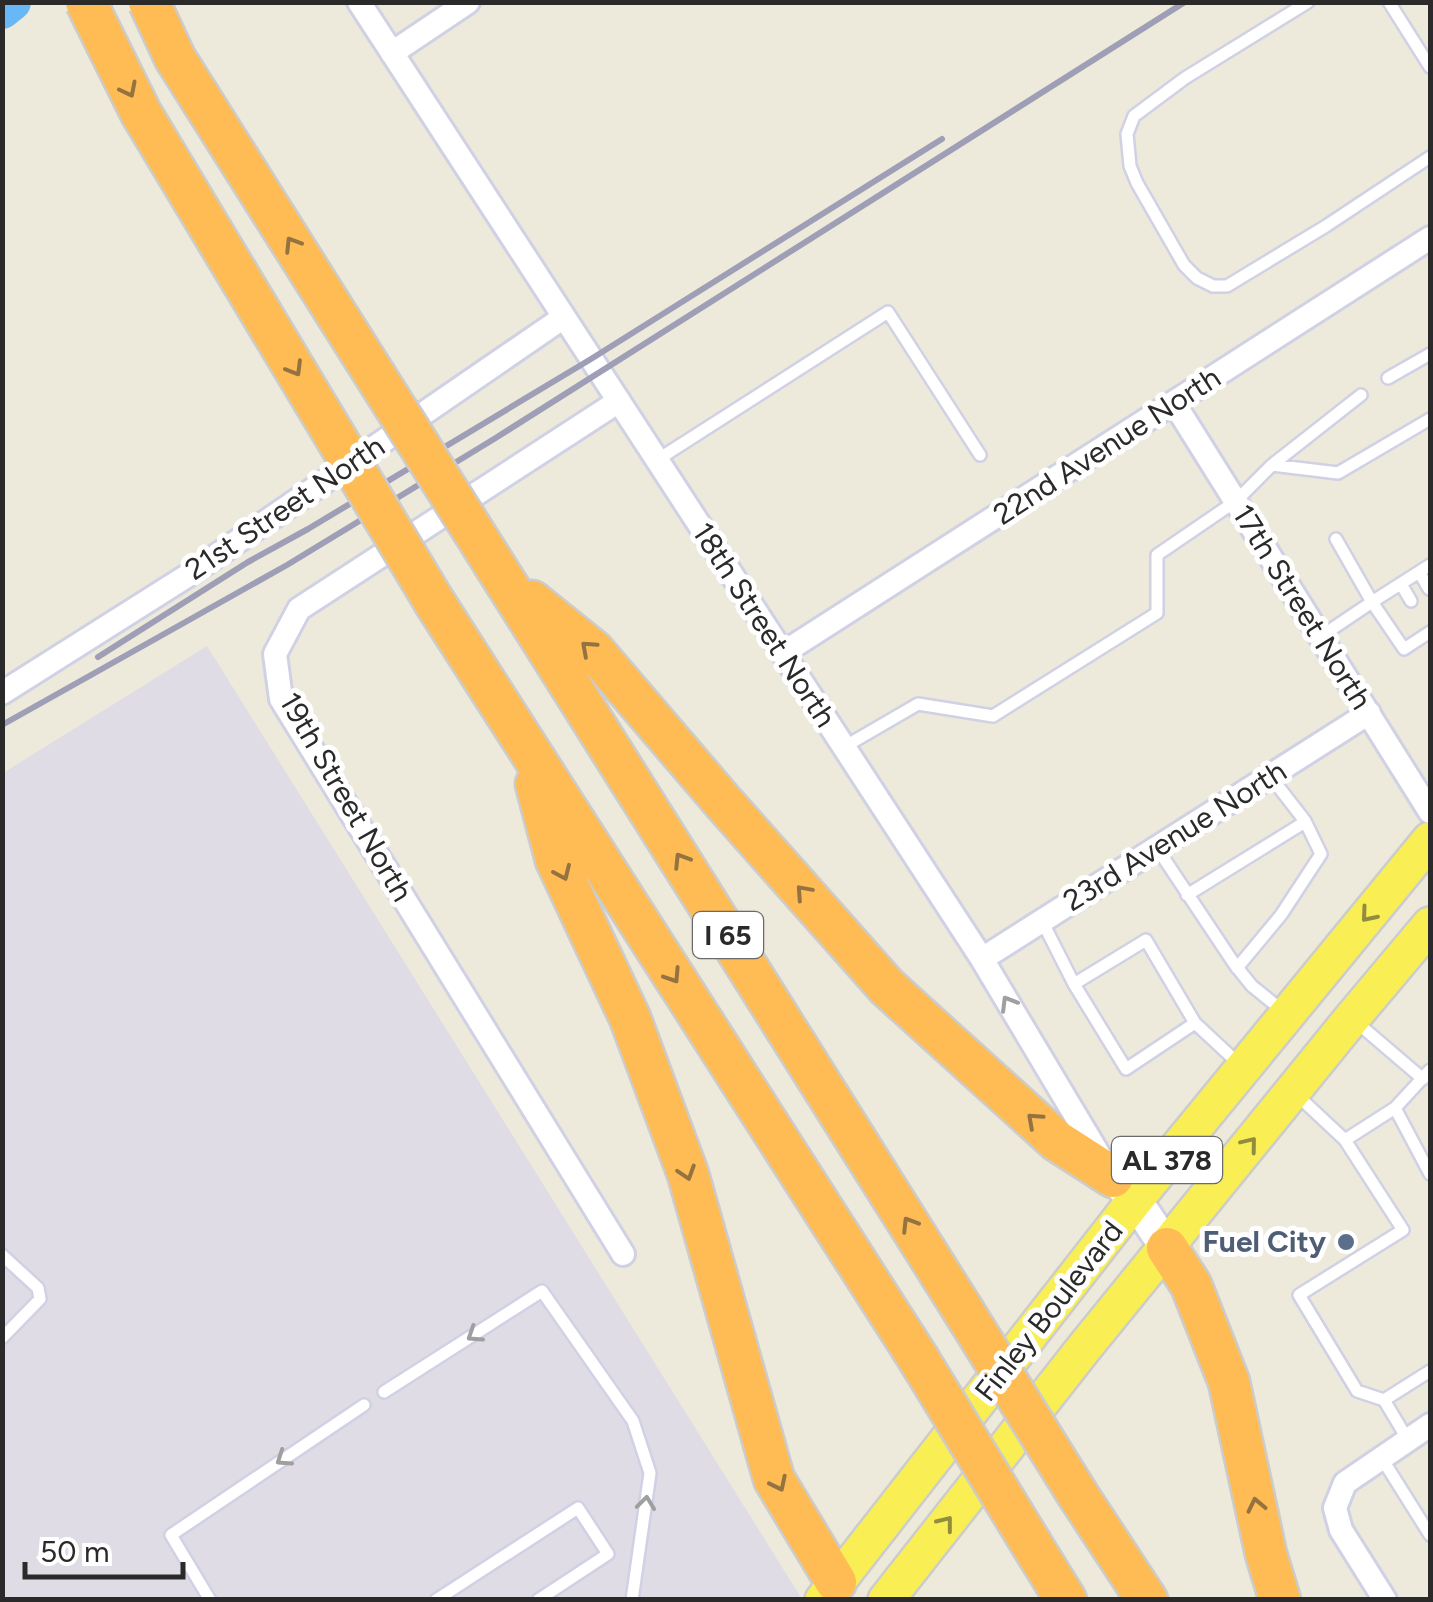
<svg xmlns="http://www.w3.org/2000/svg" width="1433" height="1602" font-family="Figtree,sans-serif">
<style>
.industrial{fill:#e0dce5}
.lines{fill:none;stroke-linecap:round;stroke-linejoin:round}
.river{stroke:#68b8f6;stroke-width:38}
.service-casing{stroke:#d0d1e4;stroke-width:16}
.minor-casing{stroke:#d0d1e4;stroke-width:28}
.secondary-casing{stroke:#d0d1e4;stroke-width:38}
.primary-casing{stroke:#ccc;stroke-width:40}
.motorway-casing{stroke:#ccc;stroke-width:45}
.service{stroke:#fff;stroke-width:11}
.minor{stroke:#fff;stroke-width:22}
.secondary{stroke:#fff;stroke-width:32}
.primary{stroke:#f9ef54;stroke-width:35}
.motorway{stroke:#ffbc55;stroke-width:40}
.rail{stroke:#9e9eb6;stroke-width:6}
.motorway-bridge-casing{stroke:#ccc;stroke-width:45;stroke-linecap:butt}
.motorway-bridge{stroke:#ffbc55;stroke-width:40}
.oneway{stroke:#947340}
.oneway2{stroke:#928c3f}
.oneway3{stroke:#9f9f9f}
.service-dot{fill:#5c6f8a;stroke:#fff;stroke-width:4}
.labels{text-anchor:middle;stroke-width:10;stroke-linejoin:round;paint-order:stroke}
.shield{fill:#fff;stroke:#6a6a6a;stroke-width:2.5}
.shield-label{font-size:28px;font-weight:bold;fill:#2a2a2a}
.street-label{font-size:30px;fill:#2a2a2a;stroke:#fff}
.service-label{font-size:30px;font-weight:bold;fill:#4e5e75;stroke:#fff;text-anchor:end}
</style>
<rect width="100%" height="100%" fill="#ede9db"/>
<!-- industrial -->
<path class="industrial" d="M207,646l595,953 -799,1v-827z"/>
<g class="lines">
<!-- river -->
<path class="river" d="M2,10l10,-8"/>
<defs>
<path id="service" d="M1308,2l-123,76 -51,38 -7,18 3,32 7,17 47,82 13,13 16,8h14l99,-60 104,-69
M1389,2l41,65
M1388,378l42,-24
M657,460l231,-148 92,143
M1272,465l66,8 92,-54
M1430,565l-58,37 32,47 26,-17
M1419,572l10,17
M1401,584l10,17
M1320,637l52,-35 -36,-63
M844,747l74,-43 75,12 164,-103v-58l79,-54 36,-36 89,-70
M1157,848l78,117 17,21 31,25
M1187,895l118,-73
M1042,921l32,63
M1237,968l44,-53 40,-61 -16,-33 -35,-45
M1354,1020l69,59
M1195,1023l-69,46 -52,-85 72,-44 49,83 44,41
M1298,1096l47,44 50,-32 35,-38
M1395,1108l35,66
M1345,1140l58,90 -104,65 58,96 27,9 24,40
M2,1255l36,33 2,11 -38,39
M384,1392l158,-101 91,130 17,52 -18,127
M1384,1400l46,-29
M1381,1457l49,78
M210,1600l-39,-65 193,-130
M436,1600l142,-92 30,46 -70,46"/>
<path id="minor" d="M359,2l623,957 123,206
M392,53l76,-51
M619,401l-320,208 -24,45 6,45 342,555
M1174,403l256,409
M783,653l647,-415
M2,693l185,-117 377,-259
M982,959l387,-246
M1385,1600l-44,-70 -6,-22 10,-25 85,-58"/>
<path id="secondary" d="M1119,1183l16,17 32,48"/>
<path id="primary" d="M823,1600l312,-400 295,-360
M886,1600l198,-252 268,-330 78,-93"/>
<path id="motorway" d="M494,564l467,743
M532,601l62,50 129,151 164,185 170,154 56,36
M435,603l483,755
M536,784l20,76 74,158 58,156 86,305 62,103
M1167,1248l24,37 38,97 37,172 14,46
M1078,1495l69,105
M1032,1545l34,55"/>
</defs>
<!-- service casing -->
<use href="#service" class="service-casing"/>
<!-- minor casing -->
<use href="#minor" class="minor-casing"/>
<!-- secondary casing -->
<use href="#secondary" class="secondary-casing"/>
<!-- primary casing -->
<use href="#primary" class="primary-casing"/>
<!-- motorway casing -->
<use href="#motorway" class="motorway-casing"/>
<!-- service -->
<use href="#service" class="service"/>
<!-- minor -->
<use href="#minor" class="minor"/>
<!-- secondary -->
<use href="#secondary" class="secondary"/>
<!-- primary -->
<use href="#primary" class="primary"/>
<!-- motorway -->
<use href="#motorway" class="motorway"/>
<!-- rail -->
<path class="rail" d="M98,657l150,-95 60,-33 283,-170 351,-220
M2,725l285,-160 207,-126 691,-437"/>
<defs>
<path id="motorway-bridge" d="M86,2l55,111 294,490
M149,2l26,56 319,506
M961,1307l117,188
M918,1358l114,187"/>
</defs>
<!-- motorway-bridge casing -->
<use href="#motorway-bridge" class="motorway-bridge-casing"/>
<!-- motorway-bridge -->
<use href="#motorway-bridge" class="motorway-bridge"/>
</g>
<!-- one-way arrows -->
<defs><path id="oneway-chevron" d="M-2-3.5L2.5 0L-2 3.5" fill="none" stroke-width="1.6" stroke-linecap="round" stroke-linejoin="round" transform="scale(2.5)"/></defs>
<g class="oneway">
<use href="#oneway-chevron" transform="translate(129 90) rotate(63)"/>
<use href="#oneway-chevron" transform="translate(292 244) rotate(-122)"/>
<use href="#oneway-chevron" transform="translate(295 369) rotate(59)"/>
<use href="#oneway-chevron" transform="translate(588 648) rotate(-138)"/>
<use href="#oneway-chevron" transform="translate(681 860) rotate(-122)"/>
<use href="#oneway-chevron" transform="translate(563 873) rotate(66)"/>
<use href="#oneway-chevron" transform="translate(803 892) rotate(-132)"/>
<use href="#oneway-chevron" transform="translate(673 976) rotate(57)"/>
<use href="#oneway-chevron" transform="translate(1034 1120) rotate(-138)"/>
<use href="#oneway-chevron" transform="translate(687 1173) rotate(72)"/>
<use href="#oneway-chevron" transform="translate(909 1224) rotate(-122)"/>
<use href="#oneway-chevron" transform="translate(779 1484) rotate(64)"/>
<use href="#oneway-chevron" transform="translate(1256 1505) rotate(-102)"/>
</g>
<g class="oneway2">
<use href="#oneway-chevron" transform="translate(1368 915) rotate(130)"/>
<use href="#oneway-chevron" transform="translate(1250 1144) rotate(-51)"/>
<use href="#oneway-chevron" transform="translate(946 1523) rotate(-52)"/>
</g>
<g class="oneway3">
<use href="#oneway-chevron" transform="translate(1008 1003) rotate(-121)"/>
<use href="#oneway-chevron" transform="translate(474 1335) rotate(147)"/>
<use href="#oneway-chevron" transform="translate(283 1459) rotate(146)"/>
<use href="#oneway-chevron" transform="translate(646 1503) rotate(-83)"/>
</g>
<!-- markers -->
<circle class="service-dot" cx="1346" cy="1242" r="10"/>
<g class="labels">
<!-- shield labels -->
<g class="shield">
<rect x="693" y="912" width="70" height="46" rx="8"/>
<rect x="1112" y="1137" width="110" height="46" rx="8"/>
</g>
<g class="shield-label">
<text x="728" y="945">I 65</text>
<text x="1167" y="1170">AL 378</text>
</g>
<!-- street labels -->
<g class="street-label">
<text transform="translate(1107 446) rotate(-33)" y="10">22nd Avenue North</text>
<text transform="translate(285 508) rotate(-34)" y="10">21st Street North</text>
<text transform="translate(1302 607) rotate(58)" y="10">17th Street North</text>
<text transform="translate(764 625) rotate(57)" y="10">18th Street North</text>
<text transform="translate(346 797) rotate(60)" y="10">19th Street North</text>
<text transform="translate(1175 836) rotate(-32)" y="10">23rd Avenue North</text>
<text transform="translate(1049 1311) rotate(-52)" y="10">Finley Boulevard</text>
</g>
<!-- service labels -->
<g class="service-label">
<text x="1326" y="1252">Fuel City</text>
</g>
</g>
<!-- border -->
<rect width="1433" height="1602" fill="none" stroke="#2a2a2a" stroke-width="10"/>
<!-- scale -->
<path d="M25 1562v15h158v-15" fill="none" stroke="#2a2a2a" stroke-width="5"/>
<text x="40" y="1562" font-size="30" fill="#2a2a2a" stroke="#ffffff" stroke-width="8" paint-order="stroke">50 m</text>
</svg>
